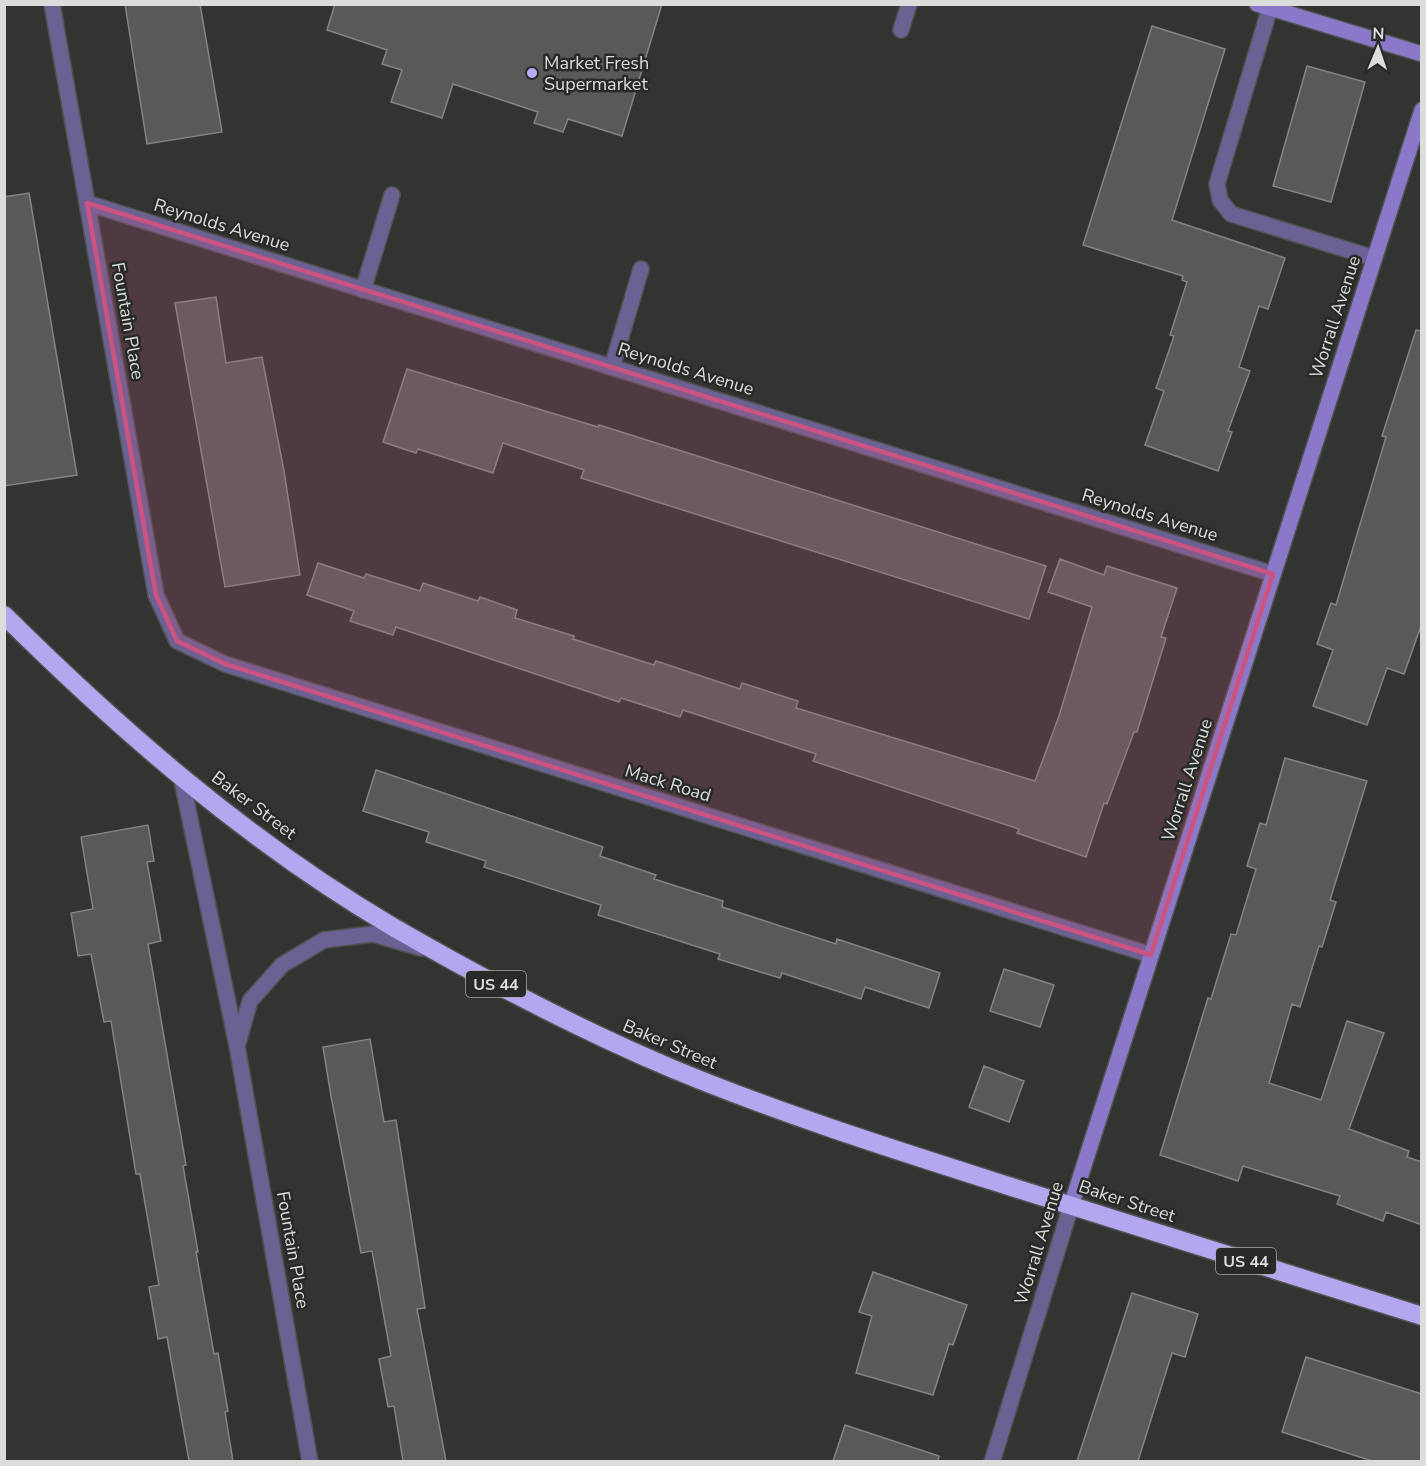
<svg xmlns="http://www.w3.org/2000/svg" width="1426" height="1466" font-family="'Nunito Sans',sans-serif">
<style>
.building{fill:#575a57;stroke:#828581;stroke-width:1.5}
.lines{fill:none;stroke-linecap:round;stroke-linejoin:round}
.lane-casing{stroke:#505250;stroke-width:18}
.street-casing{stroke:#505250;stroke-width:18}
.secondary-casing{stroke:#505250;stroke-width:18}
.highway-casing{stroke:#505250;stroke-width:21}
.lane{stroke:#6b6193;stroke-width:15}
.street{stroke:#6b6193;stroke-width:15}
.secondary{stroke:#8a79c9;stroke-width:15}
.highway{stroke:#b4a7f0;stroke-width:18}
.marked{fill:#ca5381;fill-opacity:0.2;stroke:#ca5381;stroke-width:4.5;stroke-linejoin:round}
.poi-dot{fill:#b9abf7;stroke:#282a28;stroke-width:2}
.labels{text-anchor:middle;stroke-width:5;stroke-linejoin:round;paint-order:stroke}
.shield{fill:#282a28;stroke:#a5a7a5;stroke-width:1.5}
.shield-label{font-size:16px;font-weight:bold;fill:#dbdddb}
.poi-label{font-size:18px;fill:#dbdddb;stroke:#282a28;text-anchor:start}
.street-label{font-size:18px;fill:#dbdddb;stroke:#282a28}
</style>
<rect width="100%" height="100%" fill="#323432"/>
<!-- building -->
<path class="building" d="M125,4h75l22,128 -75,12z
M335,4h327l-40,132 -54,-17 -5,13 -29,-9 4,-11 -85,-28 -11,34 -51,-16 11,-32 -20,-6 5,-14 -60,-20z
M1152,26l73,23 -53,171 113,38 -17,51 -9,-3 -20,61 11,4 -22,60 4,1 -14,39 -73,-26 19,-54 -8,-3 18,-52 -4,-1 17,-53 -5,-2 1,-4 -100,-31z
M1307,66l58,16 -34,120 -58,-16z
M29,193l48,282 -73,11v-289z
M216,297l10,66 36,-6 22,114 16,104 -75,12 -50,-284z
M1416,330l6,1v292l-18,51 -17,-6 -20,57 -54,-19 20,-56 -16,-6 14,-41 5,2 50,-168 -4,-1z
M407,369l191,58 1,-2 447,141 -17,53 -448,-141 3,-8 -81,-27 -10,30 -75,-24 -2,4 -33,-11z
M1060,559l44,16 3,-9 70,22 -16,49 5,1 -29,94h-3l-27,72 -3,-1 -18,54 -69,-24 2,-4 -206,-68 3,-7 -133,-44 -3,7 -59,-19 -2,4 -223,-75 -3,8 -43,-14 4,-10 -47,-16 11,-32 46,15 2,-4 54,17 3,-8 55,18 2,-4 37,13 -2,8 59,18 -1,3 81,26 2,-4 84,28 2,-6 56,18 -2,7 239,73 24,-65 33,-109 -44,-15z
M1285,758l82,23 -37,119 6,2 -14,45 -3,-1 -19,61 -8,-3 -23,79 52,17 26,-79 37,12 -35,96 60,22 -2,6 15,5v63l-36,-13 -3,9 -46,-17 3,-8 -97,-30 -5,15 -78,-26 48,-157 3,1 20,-65 5,1 20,-66 -9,-3 13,-43 6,2z
M376,770l227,77 -3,9 56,19 -2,4 69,22 -1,6 114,37 1,-5 103,34 -11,35 -64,-21 -4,12 -79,-26 -2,5 -62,-19 2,-5 -122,-39 3,-10 -117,-38 2,-6 -60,-19 3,-10 -66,-21z
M148,825l6,36 -7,1 14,79 -13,3 38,221 -3,1 15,86h-2l18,102 4,-1 10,58 -3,1 8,49h-44l-22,-124 -9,2 -9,-52 10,-2 -19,-111h-4l-25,-153 -7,1 -13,-68 -13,2 -7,-43 22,-4 -12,-72z
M1004,969l50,16 -14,42 -50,-16z
M370,1039l14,83 12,-2 29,188 -8,1 29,152h-43l-9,-55 -6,1 -9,-48 12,-3 -19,-105 -11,2 -30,-157 -8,-49z
M984,1066l40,15 -15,41 -40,-15z
M873,1272l94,33 -14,40 -4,-1 -16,51 -77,-22 16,-57 -13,-4z
M1132,1293l66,21 -13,43 -13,-4 -34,108h-61z
M1306,1357l116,37v67h-50l-90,-29z
M845,1425l94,31 -1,5h-105z"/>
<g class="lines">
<defs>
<path id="lane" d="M1271,4l-54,180 3,16 11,14 143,44
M901,30l8,-26
M363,290l29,-95
M612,367l29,-98"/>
<path id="street" d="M52,4l104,591 21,46 48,23 926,291
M87,203l1186,371
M181,776l56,270 73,416
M238,1043l12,-42 32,-36 42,-25 49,-6 48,14
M992,1462l79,-256"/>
<path id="secondary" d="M1257,4l165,50
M1071,1206l351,-1096"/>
<path id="highway" d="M4,615c117,116 246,228 389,312 90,52 183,101 280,142 106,44 216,79 326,114 141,45 282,89 423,133"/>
</defs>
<!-- lane casing -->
<use href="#lane" class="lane-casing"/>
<!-- street casing -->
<use href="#street" class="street-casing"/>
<!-- secondary casing -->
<use href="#secondary" class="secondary-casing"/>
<!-- highway casing -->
<use href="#highway" class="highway-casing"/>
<!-- lane -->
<use href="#lane" class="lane"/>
<!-- street -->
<use href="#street" class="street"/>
<!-- secondary -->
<use href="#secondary" class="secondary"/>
<!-- highway -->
<use href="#highway" class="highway"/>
</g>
<!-- marked area -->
<path class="marked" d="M87,203l1186,371 -122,381 -926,-291 -48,-23 -21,-46z"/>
<!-- markers -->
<circle class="poi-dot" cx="532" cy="73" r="6"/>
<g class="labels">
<!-- shield labels -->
<g class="shield">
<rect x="466" y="971" width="60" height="26" rx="4.5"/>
<rect x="1216" y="1248" width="60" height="26" rx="4.5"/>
</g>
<g class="shield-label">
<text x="496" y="990">US 44</text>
<text x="1246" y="1267">US 44</text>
</g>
<!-- poi labels -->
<g class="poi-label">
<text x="544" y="69">Market Fresh<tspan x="544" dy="21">Supermarket</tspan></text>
</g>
<!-- street labels -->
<g class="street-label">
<text transform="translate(222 225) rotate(17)" y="6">Reynolds Avenue</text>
<text transform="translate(1335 317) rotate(-72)" y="6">Worrall Avenue</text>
<text transform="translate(128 321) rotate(80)" y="6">Fountain Place</text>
<text transform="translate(686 369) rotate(17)" y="6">Reynolds Avenue</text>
<text transform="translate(1150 515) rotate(17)" y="6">Reynolds Avenue</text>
<text transform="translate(1187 780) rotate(-72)" y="6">Worrall Avenue</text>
<text transform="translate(668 783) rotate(17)" y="6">Mack Road</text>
<text transform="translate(254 805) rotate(37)" y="6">Baker Street</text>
<text transform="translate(670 1044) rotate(23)" y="6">Baker Street</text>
<text transform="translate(1127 1201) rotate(18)" y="6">Baker Street</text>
<text transform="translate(1039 1243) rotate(-73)" y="6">Worrall Avenue</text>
<text transform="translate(293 1250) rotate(80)" y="6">Fountain Place</text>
</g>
</g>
<!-- border -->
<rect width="1426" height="1466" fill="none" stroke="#dbdddb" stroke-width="12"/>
<!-- north arrow -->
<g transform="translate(1378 48) rotate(2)" stroke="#282a28" stroke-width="4.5" paint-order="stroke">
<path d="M0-4.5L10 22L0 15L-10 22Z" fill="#dbdddb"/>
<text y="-9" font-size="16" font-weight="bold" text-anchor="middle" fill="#dbdddb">N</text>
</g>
</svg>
